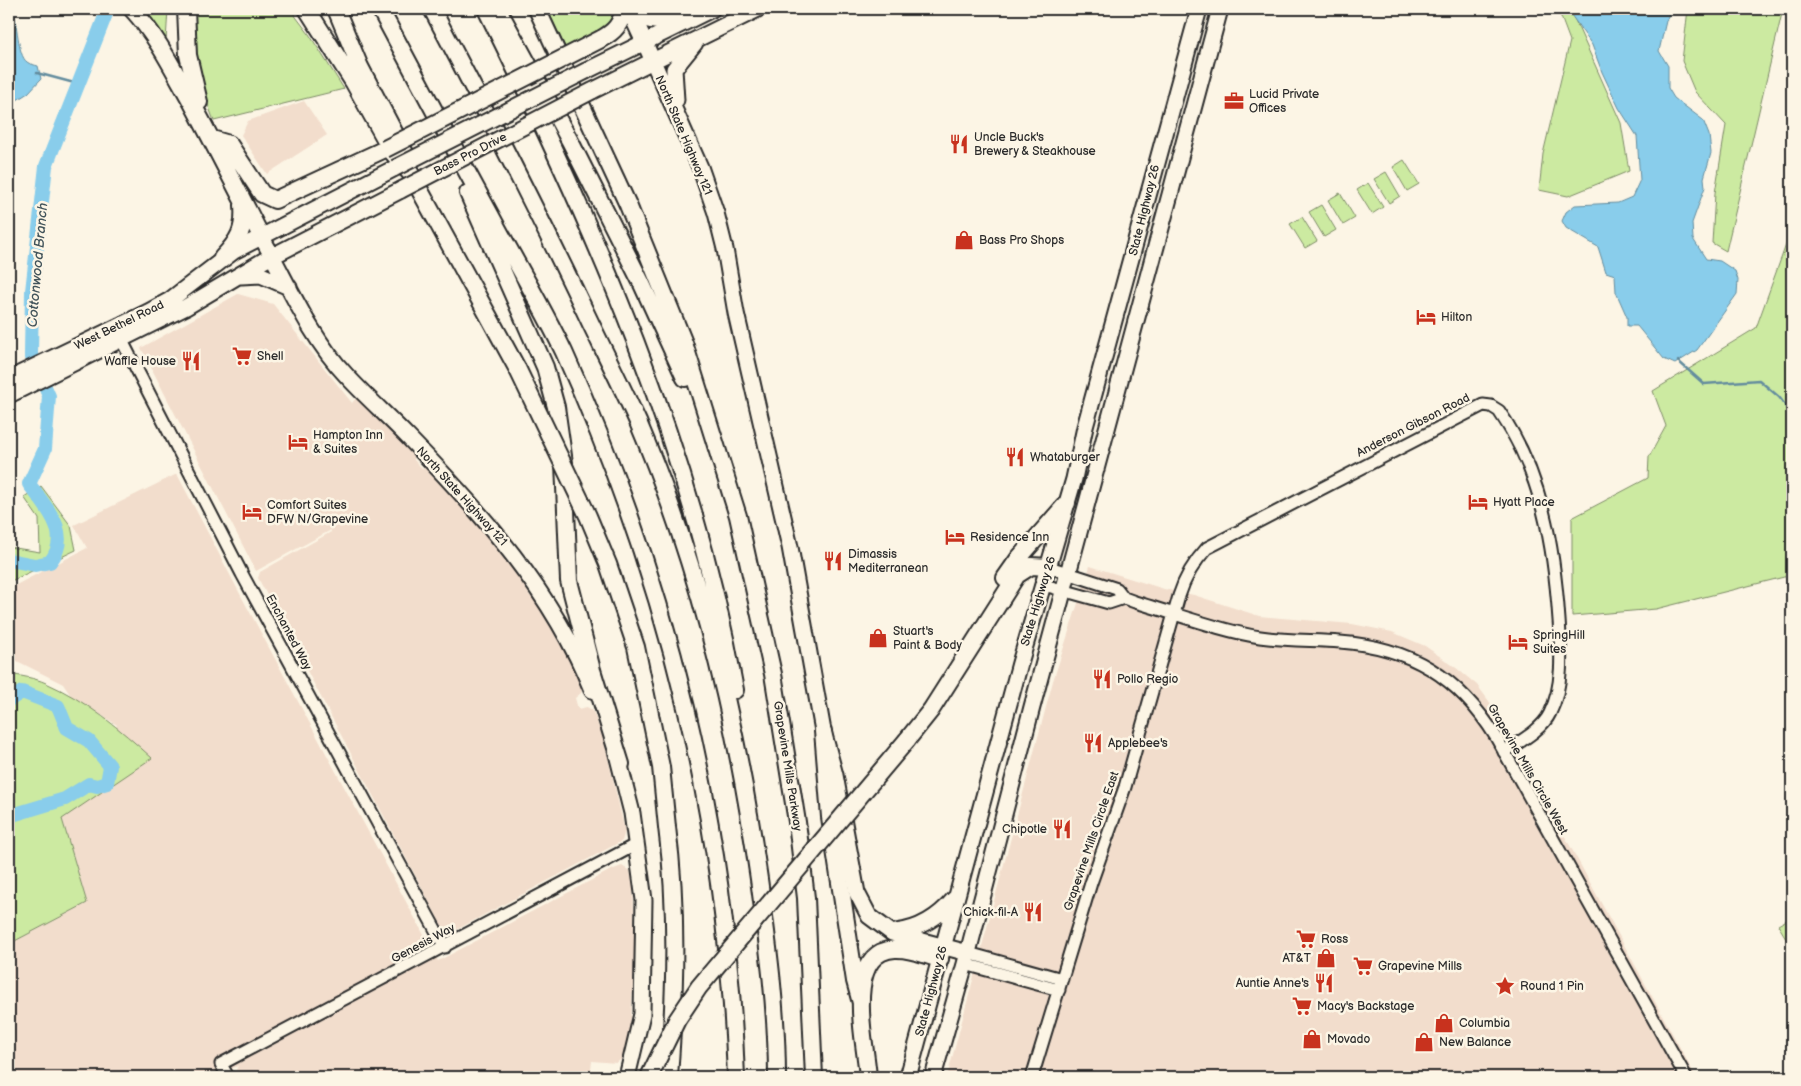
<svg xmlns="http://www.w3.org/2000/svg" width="1801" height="1086" font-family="'Balsamiq Sans',sans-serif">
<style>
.built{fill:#f2ddcc}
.green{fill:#cceaa1;stroke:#7c8a66}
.water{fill:#89cdeb;stroke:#638c9e}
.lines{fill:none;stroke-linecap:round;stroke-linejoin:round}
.stream{stroke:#638c9e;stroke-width:2.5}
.river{stroke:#89cdeb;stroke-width:14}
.minor-casing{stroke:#2b2b2b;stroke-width:15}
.major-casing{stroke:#2b2b2b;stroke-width:19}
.highway-casing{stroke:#2b2b2b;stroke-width:20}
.minor{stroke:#fcf5e5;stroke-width:11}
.major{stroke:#fcf5e5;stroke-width:15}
.highway{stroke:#fcf5e5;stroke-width:16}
.major-bridge-casing{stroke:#2b2b2b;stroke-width:19;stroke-linecap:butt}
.highway-bridge-casing{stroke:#2b2b2b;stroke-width:20;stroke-linecap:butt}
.major-bridge{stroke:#fcf5e5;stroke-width:15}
.highway-bridge{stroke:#fcf5e5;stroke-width:16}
.labels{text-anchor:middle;stroke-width:5;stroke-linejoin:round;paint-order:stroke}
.poi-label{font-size:12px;fill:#2b2b2b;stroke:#fcf5e5;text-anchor:start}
.street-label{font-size:12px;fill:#2b2b2b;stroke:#fcf5e5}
.water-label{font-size:14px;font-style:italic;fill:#42545b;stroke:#fcf5e5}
</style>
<rect width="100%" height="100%" fill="#fcf5e5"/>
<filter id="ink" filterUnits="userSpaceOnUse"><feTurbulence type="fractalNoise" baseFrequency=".02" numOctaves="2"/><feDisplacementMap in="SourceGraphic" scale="10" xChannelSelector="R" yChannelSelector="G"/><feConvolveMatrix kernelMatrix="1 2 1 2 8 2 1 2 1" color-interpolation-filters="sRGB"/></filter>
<g filter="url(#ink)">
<!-- built -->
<path class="built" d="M304,101l23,34 -60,39 -26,-39 7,-14z
M238,294l35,10 79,99 5,-6 57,54v9l8,8 8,-1 6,3 88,109v6l6,11 10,4 43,83 -2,10 -6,5 3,11 9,-2 6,4 11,29 21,91 -3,10 -168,90h-8l-4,-5 -184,-348 2,-6 71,-40v-2l-75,41 -115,-223z
M177,474l62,118 199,369 173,-91 11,-4 8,5 3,12 2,67 -4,68 -6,39 -9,6 -24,-2 -1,9 22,1 4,6h-380l-1,-7 2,-4 -29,11h-200v-133l78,-41 -25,-85 55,-93 -46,-29 -8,-12 -52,-26 3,-72 73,-38 -13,-23z
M1090,566l74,23 30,6 65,21 93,8 40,8 33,14 30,21 22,18 29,39 20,41 170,312h-749l106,-396z"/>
<!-- green -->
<path class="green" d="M137,9h31l-2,32z
M193,9h97l19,25 35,55 -130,32 -20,-54z
M547,9h69l-7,18 -43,22z
M1558,9h12l51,114 8,48 -61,25 -29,-6 4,-36 27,-113z
M1688,9h95l-57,242 -14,-8 3,-50 11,-68 -31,-33 -13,-31z
M1404,160l15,24 -12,7 -14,-24z
M1386,172l14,24 -11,7 -15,-24z
M1368,183l15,24 -11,7 -15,-24z
M1340,193l15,25 -12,7 -15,-25z
M1321,205l15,25 -12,7 -15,-25z
M1302,217l15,24 -12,7 -15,-24z
M1792,228v347l-136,34 -84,7v-98l76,-40 1,-21 17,-31 -13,-35 103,-63z
M41,486l30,40 5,24 -67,32v-35l31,5 -1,-33 -15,-22z
M9,674c12,2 26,4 37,9 41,18 74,46 106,75l-90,61 25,84 -78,41z
M1792,917v31l-14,-23z"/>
<!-- water -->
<path class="water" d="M9,9h3c6,12 5,46 15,53 2,2 8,3 11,4l3,13 -13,14 -19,12z
M1567,9h104l-5,12 -7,30 9,15v22l6,10 29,22 6,15 2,18 -7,25 1,9 -13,36 1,16 13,20 14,2 15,10 3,9 -1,14 -40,56 -22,14 -11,-5 -27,-33h-10v-9l-11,-25 -1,-17 -9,-3 -8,-25 -32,-19 -4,-7 4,-9 9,-7 43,-2 14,-6 8,-17 -3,-44 -18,-28 -17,-36 -10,-27z"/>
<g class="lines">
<!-- stream -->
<path class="stream" d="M37,73l41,11
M1678,361l26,23 55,-4 20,17 13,17"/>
<!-- river -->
<path class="river" d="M9,560l26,5 15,-3c23,-28 -4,-55 -21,-78l16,-35 4,-53 -18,-41 1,-64 14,-125 62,-157
M9,700l13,-8 36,14 9,22 22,13 21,25 -3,17 -10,3 -8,-2 -24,15 -56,17"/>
<defs>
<path id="minor" d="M118,333l124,241 203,373
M1049,567l68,22 7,9 11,4c39,11 86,29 125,35 27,4 53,3 80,5 70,5 119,35 156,95l190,340
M1044,585l65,18 15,-5
M968,953l94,26
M965,964l94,26
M228,1077l-7,-13 416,-220
M1032,1077l59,-194 34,-96 54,-191c6,-19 14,-33 28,-48l276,-143 8,1 8,5c43,62 55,136 60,209 2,30 5,65 -9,93 -8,17 -31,29 -46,39"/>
<path id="major" d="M644,41l56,126 16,46 9,36 11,64 54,234 33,184 12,44 22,118 12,23 23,17 76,20
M586,71l126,-62
M592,91l166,-82
M676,100l-2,-31 21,-26
M261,236c27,47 48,100 85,139 20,22 42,41 62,62 73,75 145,155 184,253
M241,276l20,-1 28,12
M9,379l139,-67 22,-12 64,-49 161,-83
M9,395l177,-88 77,-46 138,-71
M617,754l15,59 12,87 -2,114 -15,63
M896,932c24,-3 43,-15 58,-33
M908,1077l112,-414 54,-184 11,-52 114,-418
M933,1077l32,-113 67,-257 188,-698"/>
<path id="highway" d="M132,9c25,27 41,60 59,92 24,45 47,90 70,135
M186,9l2,46 11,47
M307,9l47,74 39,70 18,21 107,196
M336,9l24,58 45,86
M380,9c37,69 73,138 111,207 24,45 51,90 73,136 104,229 163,474 172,725
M432,9c55,104 109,209 159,315 16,33 32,65 47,98 62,146 99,301 121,457 9,66 18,131 18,198
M486,9c108,217 207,441 249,681
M498,9l72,132 71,141 44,96
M537,9l91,196 56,138 54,173 35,158 24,148 9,76 8,179
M629,9l15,32
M630,10c25,17 31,12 57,-1
M601,39c13,-7 21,-15 22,-30
M212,139l17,5 33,50 13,6 110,-51
M468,193l77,174 11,40 8,56 5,118 23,89 29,94
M222,258c17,-18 23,-28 21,-53
M1005,578l14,-20 48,-55
M823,731l7,86 25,164 6,22
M907,740l24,-30 86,-135 14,-9 18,1
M667,827c11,83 8,167 2,250
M868,1077c-2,-33 -26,-125 27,-128 15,-1 30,6 45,10"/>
</defs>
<!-- minor casing -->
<use href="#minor" class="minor-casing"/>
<!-- major casing -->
<use href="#major" class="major-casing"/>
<!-- highway casing -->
<use href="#highway" class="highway-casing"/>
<!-- minor -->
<use href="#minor" class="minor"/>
<!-- major -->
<use href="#major" class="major"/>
<!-- highway -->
<use href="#highway" class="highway"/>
<defs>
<path id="major-bridge" d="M395,168l191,-97
M401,190l191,-99"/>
<path id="highway-bridge" d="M385,149l216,-110
M518,370l70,146 20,48 28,83 25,120 6,60
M649,1077l28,-57 22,-33 208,-247"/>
</defs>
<!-- major-bridge casing -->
<use href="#major-bridge" class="major-bridge-casing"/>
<!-- highway-bridge casing -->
<use href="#highway-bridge" class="highway-bridge-casing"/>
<!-- major-bridge -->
<use href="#major-bridge" class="major-bridge"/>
<!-- highway-bridge -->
<use href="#highway-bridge" class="highway-bridge"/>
</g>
</g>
<!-- icons -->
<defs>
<symbol id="office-bare" viewBox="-9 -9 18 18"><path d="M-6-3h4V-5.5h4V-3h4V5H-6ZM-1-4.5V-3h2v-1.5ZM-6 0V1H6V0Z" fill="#c8321e" stroke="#fcf5e5" stroke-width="2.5" paint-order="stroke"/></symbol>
<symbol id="restaurant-bare" viewBox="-9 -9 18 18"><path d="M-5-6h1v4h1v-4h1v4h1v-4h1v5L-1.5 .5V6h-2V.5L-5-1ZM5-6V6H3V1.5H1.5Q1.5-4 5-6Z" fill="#c8321e" stroke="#fcf5e5" stroke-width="2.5" paint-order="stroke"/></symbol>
<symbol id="shop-bare" viewBox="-9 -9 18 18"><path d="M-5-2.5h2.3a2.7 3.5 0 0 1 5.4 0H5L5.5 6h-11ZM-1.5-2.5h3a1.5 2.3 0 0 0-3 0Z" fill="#c8321e" stroke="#fcf5e5" stroke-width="2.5" paint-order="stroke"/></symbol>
<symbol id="hotel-bare" viewBox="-9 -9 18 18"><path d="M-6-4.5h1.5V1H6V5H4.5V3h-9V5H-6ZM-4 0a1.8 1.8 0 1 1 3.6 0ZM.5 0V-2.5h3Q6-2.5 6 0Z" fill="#c8321e" stroke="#fcf5e5" stroke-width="2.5" paint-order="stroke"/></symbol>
<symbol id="supermarket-bare" viewBox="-9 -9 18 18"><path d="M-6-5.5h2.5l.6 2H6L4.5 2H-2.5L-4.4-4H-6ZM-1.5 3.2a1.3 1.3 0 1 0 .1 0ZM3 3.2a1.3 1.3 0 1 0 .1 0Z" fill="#c8321e" stroke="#fcf5e5" stroke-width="2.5" paint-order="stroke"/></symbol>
<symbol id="sight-bare" viewBox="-9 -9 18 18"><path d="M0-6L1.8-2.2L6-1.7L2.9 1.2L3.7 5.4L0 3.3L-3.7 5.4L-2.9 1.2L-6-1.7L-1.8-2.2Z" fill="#c8321e" stroke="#fcf5e5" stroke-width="2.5" paint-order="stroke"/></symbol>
</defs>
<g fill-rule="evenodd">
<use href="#office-bare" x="1220" y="87" width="28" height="28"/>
<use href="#restaurant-bare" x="945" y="130" width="28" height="28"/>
<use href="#shop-bare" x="950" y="226" width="28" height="28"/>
<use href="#hotel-bare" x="1412" y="303" width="28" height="28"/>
<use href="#supermarket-bare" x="228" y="342" width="28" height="28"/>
<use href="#restaurant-bare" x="177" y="347" width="28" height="28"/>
<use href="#hotel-bare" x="284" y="428" width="28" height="28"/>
<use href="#restaurant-bare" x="1001" y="443" width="28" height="28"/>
<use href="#hotel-bare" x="1464" y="488" width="28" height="28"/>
<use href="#hotel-bare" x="238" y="498" width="28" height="28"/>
<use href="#hotel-bare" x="941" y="523" width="28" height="28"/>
<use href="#restaurant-bare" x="819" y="547" width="28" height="28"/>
<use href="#shop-bare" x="864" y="624" width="28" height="28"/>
<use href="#hotel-bare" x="1504" y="628" width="28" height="28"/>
<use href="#restaurant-bare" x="1088" y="665" width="28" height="28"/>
<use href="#restaurant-bare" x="1079" y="729" width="28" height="28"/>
<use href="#restaurant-bare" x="1048" y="815" width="28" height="28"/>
<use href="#restaurant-bare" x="1019" y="898" width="28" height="28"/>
<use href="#supermarket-bare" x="1292" y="925" width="28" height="28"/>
<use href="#shop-bare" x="1312" y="944" width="28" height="28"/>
<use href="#supermarket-bare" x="1349" y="952" width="28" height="28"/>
<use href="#restaurant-bare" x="1310" y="969" width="28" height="28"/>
<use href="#sight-bare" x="1491" y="972" width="28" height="28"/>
<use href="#supermarket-bare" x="1288" y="992" width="28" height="28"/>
<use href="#shop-bare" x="1430" y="1009" width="28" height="28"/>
<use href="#shop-bare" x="1298" y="1025" width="28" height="28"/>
<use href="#shop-bare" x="1410" y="1028" width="28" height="28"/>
</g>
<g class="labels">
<!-- poi labels -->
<g class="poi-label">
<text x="1249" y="98">Lucid Private<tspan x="1249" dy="14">Offices</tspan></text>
<text x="974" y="141">Uncle Buck's<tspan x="974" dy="14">Brewery &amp; Steakhouse</tspan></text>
<text x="979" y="244">Bass Pro Shops</text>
<text x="1441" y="321">Hilton</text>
<text x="257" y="360">Shell</text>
<text x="176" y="365" text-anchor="end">Waffle House</text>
<text x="313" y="439">Hampton Inn<tspan x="313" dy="14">&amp; Suites</tspan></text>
<text x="1030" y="461">Whataburger</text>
<text x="1493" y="506">Hyatt Place</text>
<text x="267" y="509">Comfort Suites<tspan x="267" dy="14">DFW N/Grapevine</tspan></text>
<text x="970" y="541">Residence Inn</text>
<text x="848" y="558">Dimassis<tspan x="848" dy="14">Mediterranean</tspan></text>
<text x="893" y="635">Stuart's<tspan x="893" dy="14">Paint &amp; Body</tspan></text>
<text x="1533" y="639">SpringHill<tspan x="1533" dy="14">Suites</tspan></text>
<text x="1117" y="683">Pollo Regio</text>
<text x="1108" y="747">Applebee's</text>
<text x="1047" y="833" text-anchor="end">Chipotle</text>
<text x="1018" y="916" text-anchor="end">Chick-fil-A</text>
<text x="1321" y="943">Ross</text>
<text x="1311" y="962" text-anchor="end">AT&amp;T</text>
<text x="1378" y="970">Grapevine Mills</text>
<text x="1309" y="987" text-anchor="end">Auntie Anne's</text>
<text x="1520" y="990">Round 1 Pin</text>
<text x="1317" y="1010">Macy's Backstage</text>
<text x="1459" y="1027">Columbia</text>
<text x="1327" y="1043">Movado</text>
<text x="1439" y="1046">New Balance</text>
</g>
<!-- street labels -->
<g class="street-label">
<text transform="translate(684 135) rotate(67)" y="4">North State Highway 121</text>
<text transform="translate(470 154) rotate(-27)" y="4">Bass Pro Drive</text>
<text transform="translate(1144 210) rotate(-76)" y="4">State Highway 26</text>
<text transform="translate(119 325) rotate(-26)" y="4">West Bethel Road</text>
<text transform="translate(1413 425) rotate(-27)" y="4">Anderson Gibson Road</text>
<text transform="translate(462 496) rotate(48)" y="4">North State Highway 121</text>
<text transform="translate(1038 601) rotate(-73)" y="4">State Highway 26</text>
<text transform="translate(289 632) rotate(62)" y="4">Enchanted Way</text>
<text transform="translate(788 766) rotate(81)" y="4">Grapevine Mills Parkway</text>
<text transform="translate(1528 769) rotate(60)" y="4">Grapevine Mills Circle West</text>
<text transform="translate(1091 841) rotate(-71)" y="4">Grapevine Mills Circle East</text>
<text transform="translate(423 943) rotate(-28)" y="4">Genesis Way</text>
<text transform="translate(931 991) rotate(-75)" y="4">State Highway 26</text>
</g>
<!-- water labels -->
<g class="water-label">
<text transform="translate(37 265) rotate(-85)" y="5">Cottonwood Branch</text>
</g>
</g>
<!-- margin -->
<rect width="1801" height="1086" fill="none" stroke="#fcf5e5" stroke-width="30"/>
<rect x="15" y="15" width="1771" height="1056" fill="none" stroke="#2b2b2b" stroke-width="2" filter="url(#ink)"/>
</svg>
